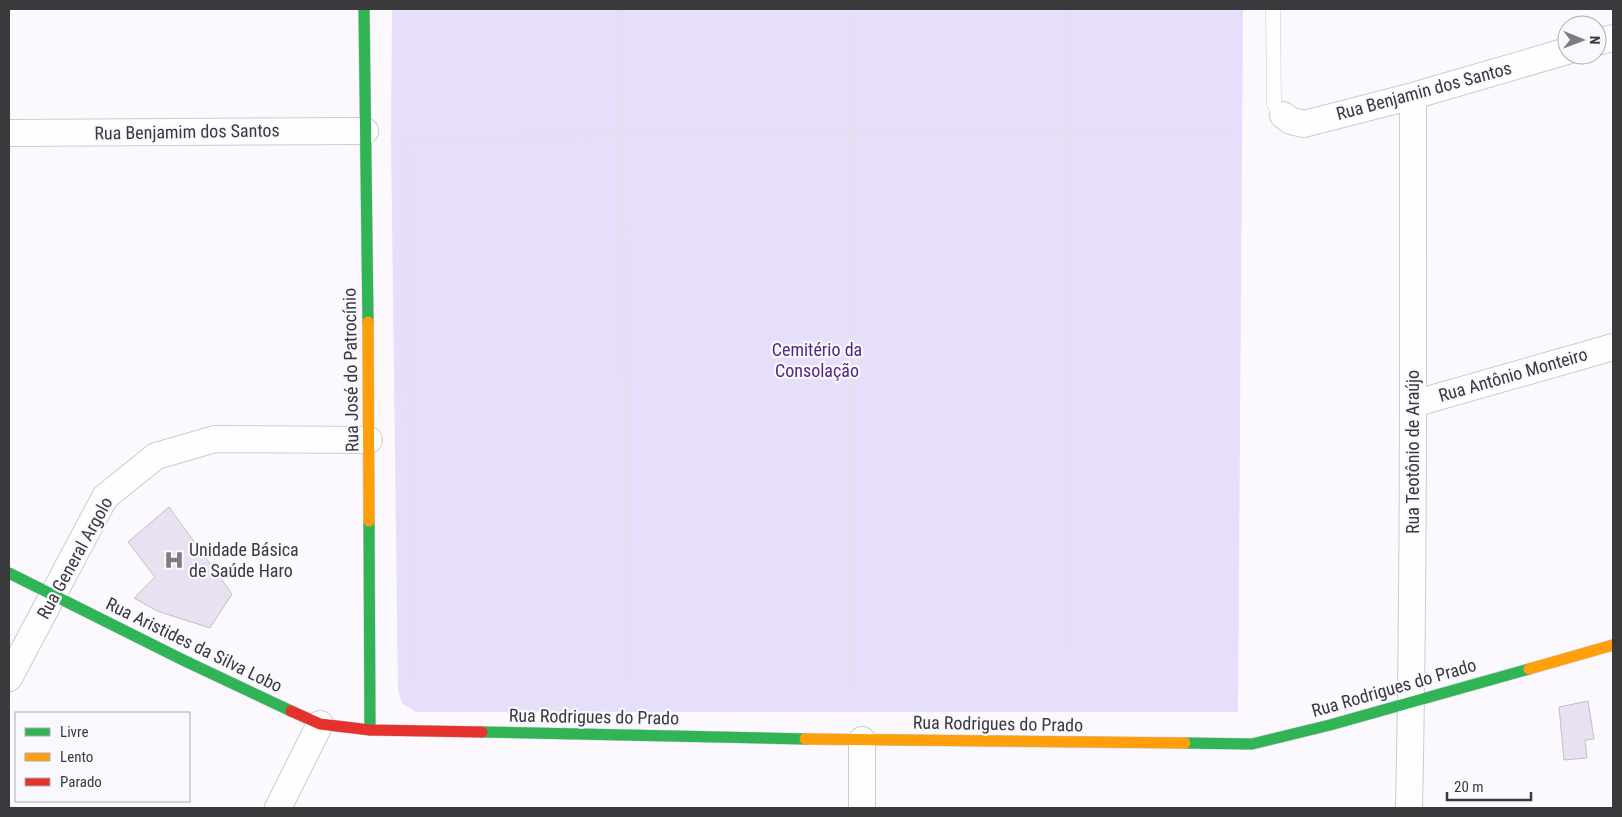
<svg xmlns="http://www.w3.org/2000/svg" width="1622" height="817" font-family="'Roboto Condensed',sans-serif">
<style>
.green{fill:#e7defa}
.building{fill:#e7e1f1;stroke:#c1c0c3}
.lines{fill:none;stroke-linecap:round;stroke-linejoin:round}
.lane-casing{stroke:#cdcbcf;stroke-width:15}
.street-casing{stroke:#cdcbcf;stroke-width:28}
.fast-casing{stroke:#cdcbcf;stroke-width:12}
.slow-casing{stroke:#cdcbcf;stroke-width:12}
.jam-casing{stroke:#cdcbcf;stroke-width:12}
.path{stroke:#e2e2e3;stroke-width:3;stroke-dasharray:4 4;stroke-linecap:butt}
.lane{stroke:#fefeff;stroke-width:14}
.street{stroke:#fefeff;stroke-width:26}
.fast{stroke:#30b455;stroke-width:11}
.slow{stroke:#ff9f0a;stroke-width:11}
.jam{stroke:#e5322d;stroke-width:11}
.labels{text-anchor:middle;stroke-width:4.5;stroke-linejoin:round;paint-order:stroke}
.street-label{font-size:18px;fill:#3a393c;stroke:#faf8ff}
.park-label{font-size:18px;fill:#522685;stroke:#faf8ff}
.poi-label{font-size:18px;fill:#3a393c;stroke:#faf8ff;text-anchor:start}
</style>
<rect width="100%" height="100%" fill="#fbf9fe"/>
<!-- green -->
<path class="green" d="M392,9h851l-5,703h-822l-13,-8 -5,-13 -7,-552z"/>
<!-- building -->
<path class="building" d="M169,507l63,87 -22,34 -53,-17 -23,-13 21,-21 -27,-35z
M1588,701l6,38 -9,1 2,18 -23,2 -5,-53z"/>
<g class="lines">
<defs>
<path id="lane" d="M1273,9l1,96 9,10"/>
<path id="street" d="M1597,42l16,-4
M1283,115l8,6 13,3 109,-28 154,-45
M9,133l356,-2
M1413,404l200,-57
M9,678l96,-181 51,-41 59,-17 154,1
M278,808l42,-84
M862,808v-68
M1409,808c5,-237 4,-475 4,-712"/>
<path id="fast" d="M364,9l4,313
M369,521l1,209
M9,573l174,87 108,51
M482,732l323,7
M1185,743l67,1 78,-19 199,-56"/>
<path id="slow" d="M368,322l1,199
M1529,669l84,-24
M805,739l380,4"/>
<path id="jam" d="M291,711l29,13 50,6 112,2"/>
</defs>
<!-- lane casing -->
<use href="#lane" class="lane-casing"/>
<!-- street casing -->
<use href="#street" class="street-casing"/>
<!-- fast casing -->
<use href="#fast" class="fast-casing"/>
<!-- slow casing -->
<use href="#slow" class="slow-casing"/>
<!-- jam casing -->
<use href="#jam" class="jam-casing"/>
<!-- path -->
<path class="path" d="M620,9l9,667
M1069,641v-632
M411,674l-4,-534 214,-6 607,-3
M850,682l2,-549 -1,-124"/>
<!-- lane -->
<use href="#lane" class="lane"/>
<!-- street -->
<use href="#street" class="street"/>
<!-- fast -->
<use href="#fast" class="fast"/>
<!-- slow -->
<use href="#slow" class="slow"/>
<!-- jam -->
<use href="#jam" class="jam"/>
</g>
<!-- icons -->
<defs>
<symbol id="hospital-bare" viewBox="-9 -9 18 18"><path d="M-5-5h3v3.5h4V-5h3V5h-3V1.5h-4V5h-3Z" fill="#7e7c80" stroke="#faf8ff" stroke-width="2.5" paint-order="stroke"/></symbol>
</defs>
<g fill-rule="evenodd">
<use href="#hospital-bare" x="160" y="546" width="28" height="28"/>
</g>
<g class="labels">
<!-- street labels -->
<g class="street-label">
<text transform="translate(1424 91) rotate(-15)" y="6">Rua Benjamin dos Santos</text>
<text transform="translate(187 132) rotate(-1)" y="6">Rua Benjamim dos Santos</text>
<text transform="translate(351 370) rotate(-91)" y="6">Rua José do Patrocínio</text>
<text transform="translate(1513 375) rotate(-16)" y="6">Rua Antônio Monteiro</text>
<text transform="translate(1413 452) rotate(-90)" y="6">Rua Teotônio de Araújo</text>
<text transform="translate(75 558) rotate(-61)" y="6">Rua General Argolo</text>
<text transform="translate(194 645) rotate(26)" y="6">Rua Aristides da Silva Lobo</text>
<text transform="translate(1394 688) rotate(-16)" y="6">Rua Rodrigues do Prado</text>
<text transform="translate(594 717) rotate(1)" y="6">Rua Rodrigues do Prado</text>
<text transform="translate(998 724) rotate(1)" y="6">Rua Rodrigues do Prado</text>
</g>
<!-- park labels -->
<g class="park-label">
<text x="817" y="356">Cemitério da<tspan x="817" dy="21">Consolação</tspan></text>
</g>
<!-- poi labels -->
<g class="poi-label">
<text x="189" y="556">Unidade Básica<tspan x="189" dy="21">de Saúde Haro</tspan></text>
</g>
</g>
<!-- border -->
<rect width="1622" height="817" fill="none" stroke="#3a393c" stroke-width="20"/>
<!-- legend -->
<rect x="15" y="712" width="175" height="90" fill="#faf8ff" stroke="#adacb1"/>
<rect x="25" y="728" width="25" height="8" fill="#30b455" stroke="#adacb1"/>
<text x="60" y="737" font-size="15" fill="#3a393c">Livre</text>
<rect x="25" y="753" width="25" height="8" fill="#ff9f0a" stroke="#adacb1"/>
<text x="60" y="762" font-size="15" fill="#3a393c">Lento</text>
<rect x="25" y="778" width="25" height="8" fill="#e5322d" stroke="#adacb1"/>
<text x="60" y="787" font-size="15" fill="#3a393c">Parado</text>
<!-- north arrow -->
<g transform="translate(1582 40) rotate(91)"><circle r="24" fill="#faf8ff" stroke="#adacb1"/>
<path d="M0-4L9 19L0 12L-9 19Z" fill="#7e7c80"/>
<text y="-8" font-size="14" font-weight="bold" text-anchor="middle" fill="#3a393c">N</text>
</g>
<!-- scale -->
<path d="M1447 792v8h84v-8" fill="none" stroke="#3a393c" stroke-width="2.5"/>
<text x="1454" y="792" font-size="15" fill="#3a393c" stroke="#faf8ff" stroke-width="4" paint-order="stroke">20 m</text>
</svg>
